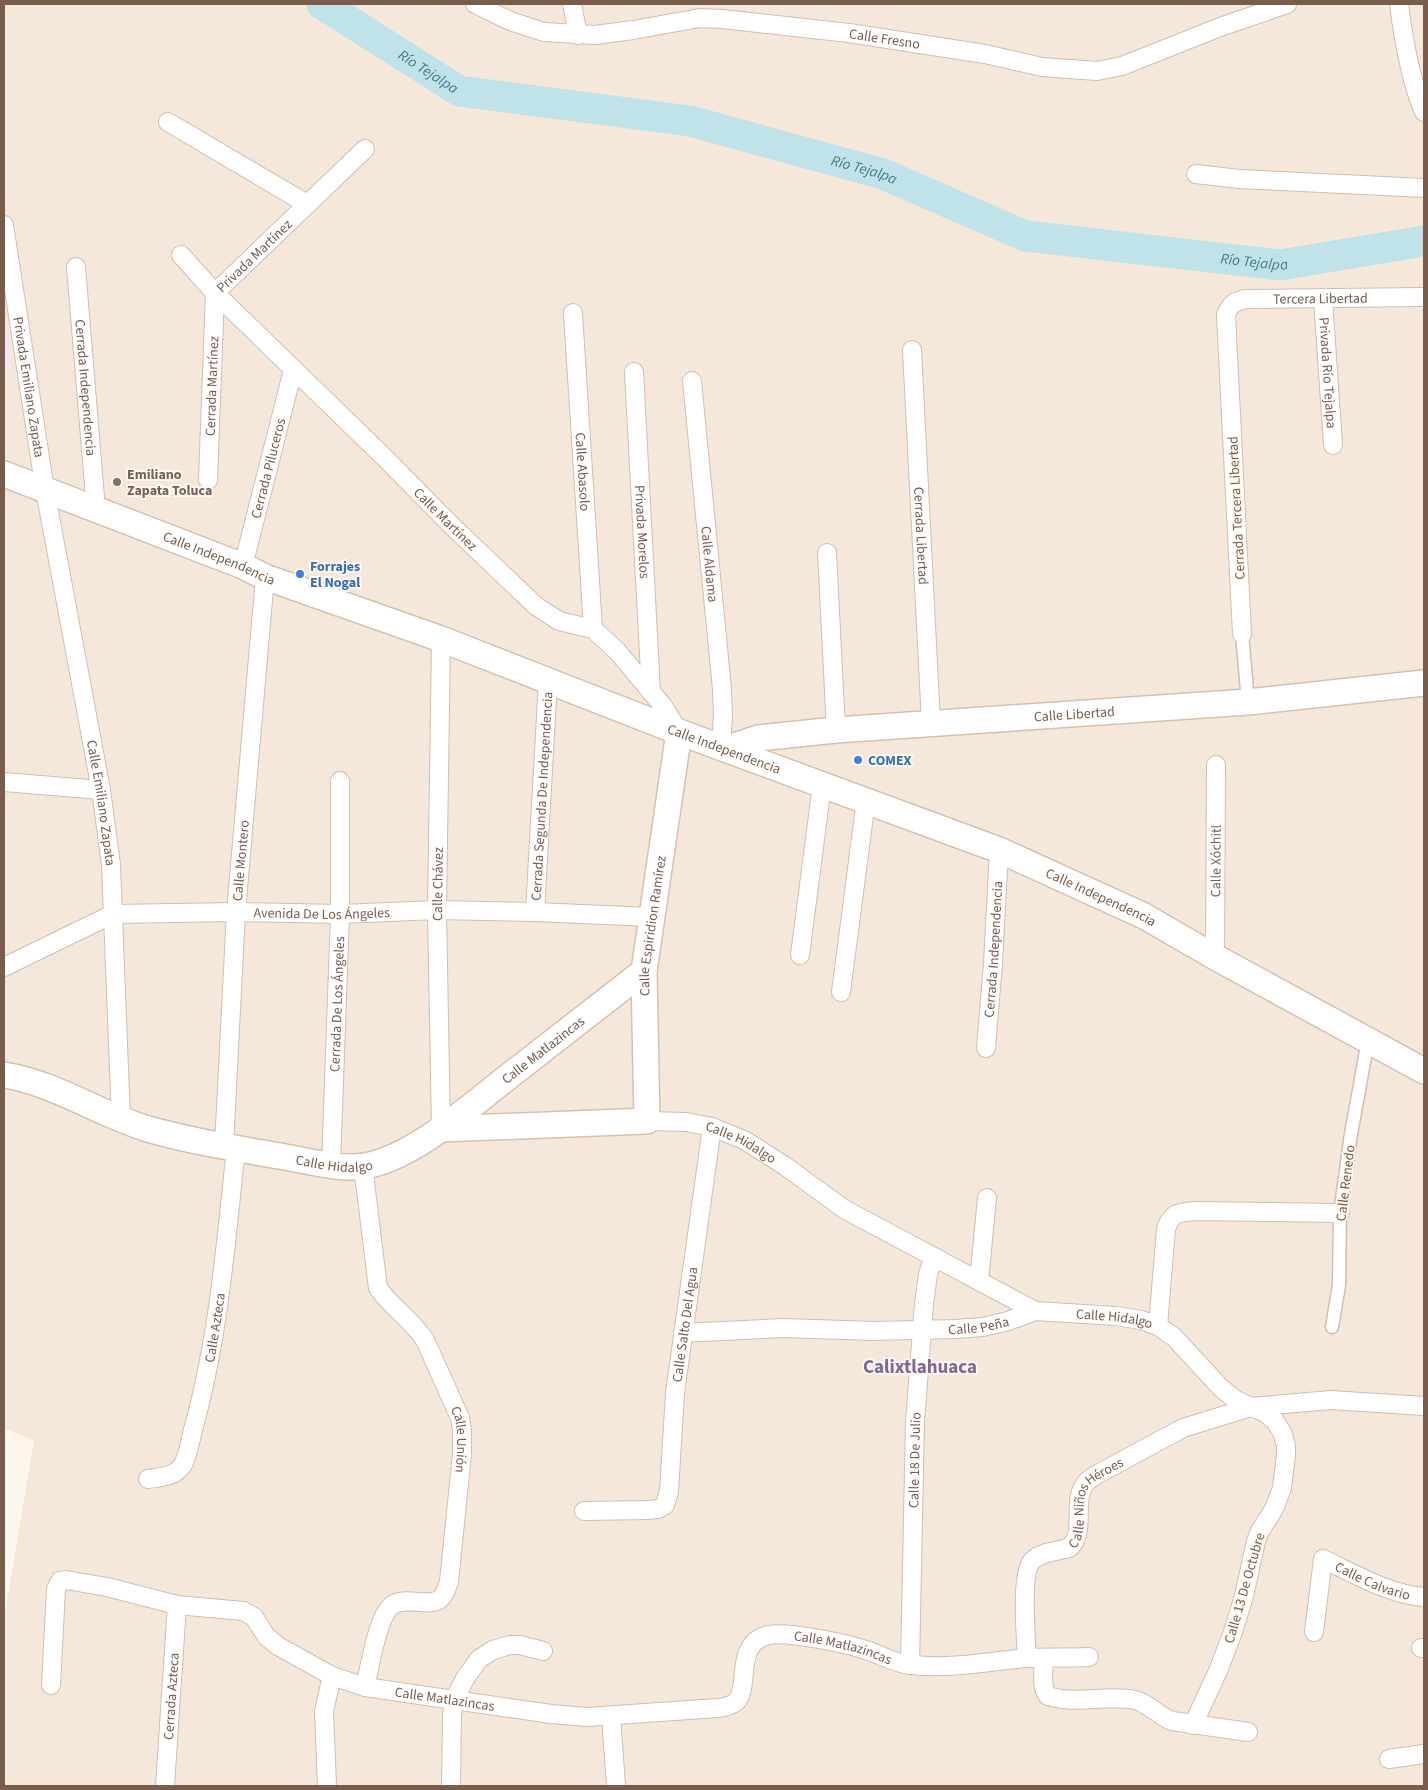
<svg xmlns="http://www.w3.org/2000/svg" width="1428" height="1790" font-family="'Source Sans 3',sans-serif">
<style>
.residential{fill:#f5e8da}
.education{fill:#f3e8fa}
.lines{fill:none;stroke-linecap:round;stroke-linejoin:round}
.river{stroke:#bfe3e8;stroke-width:31}
.pedestrian-casing{stroke:#d1beb0;stroke-width:15}
.minor-casing{stroke:#d1beb0;stroke-width:20}
.secondary-casing{stroke:#d6c0b0;stroke-width:28}
.pedestrian{stroke:#fff;stroke-width:12}
.minor{stroke:#fff;stroke-width:18}
.secondary{stroke:#fff;stroke-width:25}
.education-dot{fill:#8d6e63;stroke:#fffaf3;stroke-width:2}
.shop-dot{fill:#3f7fe0;stroke:#fffaf3;stroke-width:2}
.labels{text-anchor:middle;stroke-width:4;stroke-linejoin:round;paint-order:stroke}
.street-label{font-size:14px;fill:#7a5c4d;stroke:#fffaf3}
.education-label{font-size:14px;font-weight:bold;fill:#785e54;stroke:#fffaf3;text-anchor:start}
.shop-label{font-size:14px;font-weight:bold;fill:#366cbe;stroke:#fffaf3;text-anchor:start}
.water-label{font-size:15px;font-style:italic;fill:#437c86;stroke:#fffaf3}
.district-label{font-size:19px;font-weight:bold;fill:#846695;stroke:#fffaf3}
</style>
<rect width="100%" height="100%" fill="#fdf6ec"/>
<!-- residential -->
<path class="residential" d="M4,4h1420v1782h-1420v-167l30,-178 -30,-13z"/>
<!-- education -->
<path class="education" d="M4,315l7,52 -7,1z"/>
<g class="lines">
<!-- river -->
<path class="river" id="s1" d="M322,4l137,87 231,30 193,53 142,62 255,29 144,-24"/>
<defs>
<path id="pedestrian" d="M1242,634l6,68
M1332,1327l7,-42 1,-72 11,-79 17,-94"/>
<g id="minor">
<path id="s2" d="M475,4l35,17 34,11 51,3 38,-5 67,-12 22,1 127,14 136,21 57,13 55,4 25,-5 98,-39 67,-23"/>
<path d="M572,4l6,31"/>
<path d="M1399,4c4,32 12,78 25,108"/>
<path d="M168,122l139,82"/>
<path d="M1196,174l43,5 185,9"/>
<path id="s3" d="M4,225l41,265 56,300 10,75 10,255"/>
<path id="s4" d="M181,255l34,38 170,165 66,67 85,81 23,15 34,8 24,22 46,55 16,26"/>
<path id="s5" d="M76,267l20,243"/>
<path id="s6" d="M215,293l150,-144"/>
<path id="s7" d="M1323,299l10,146"/>
<path id="s8" d="M573,313l20,316"/>
<path id="s9" d="M912,350l19,373"/>
<path id="s10" d="M634,372l17,320"/>
<path id="s11" d="M692,381l30,308 1,26 -2,32"/>
<path id="s12" d="M208,480l7,-187"/>
<path d="M827,553l9,177"/>
<path id="s13" d="M243,566l50,-196"/>
<path id="s14" d="M1242,634l-16,-319c4,-11 8,-13 19,-16l179,-2"/>
<path d="M4,782l97,8"/>
<path id="s15" d="M535,912l13,-231"/>
<path d="M800,955l22,-170"/>
<path id="s16" d="M1215,957l1,-192"/>
<path id="s17" d="M4,967l109,-53 123,-2 104,2 97,-4 98,2 116,5"/>
<path d="M841,992l25,-192"/>
<path id="s18" d="M986,1048l7,-85 6,-113"/>
<path id="s19" d="M647,1121l39,1 26,5 32,13 41,26 59,43 191,102 81,5 25,4 17,6 16,11 47,51 15,12 15,7 80,-7 93,6"/>
<path id="s20" d="M441,1129l-4,-219 4,-271"/>
<path id="s21" d="M224,1146l12,-234 29,-335"/>
<path id="s22" d="M331,1165l9,-251v-133"/>
<path id="s23" d="M363,1166l15,122c13,19 34,32 47,52l35,78 2,13v23l-13,128c-2,5 -4,13 -9,17 -11,9 -36,-4 -49,7 -14,13 -21,61 -26,81"/>
<path d="M979,1281l8,-83"/>
<path d="M1158,1326l8,-97c6,-17 12,-16 29,-18l145,2"/>
<path id="s24" d="M683,1333l100,-5 91,3 81,-2 28,-2 25,-6 27,-10"/>
<path id="s25" d="M148,1479c13,-2 26,-2 34,-13 6,-8 9,-30 12,-40 25,-91 32,-185 42,-278"/>
<path id="s26" d="M584,1511l64,-1 10,-1 7,-4 4,-14 6,-98 37,-266"/>
<path id="s27" d="M1314,1632l9,-73c32,15 65,35 101,38"/>
<path d="M1421,1648h3"/>
<path id="s28" d="M1027,1658c-1,-19 -7,-87 6,-98 8,-8 25,-9 36,-12 17,-14 4,-43 14,-61 2,-5 7,-8 11,-11l89,-48 68,-21 13,5 11,9 7,11 4,13v10l-4,33 -8,21 -14,22 -4,10 -12,55 -11,36 -15,39 -25,54"/>
<path d="M1044,1658c0,12 -4,29 4,38 28,9 59,-2 87,4 14,3 23,16 37,21l76,11"/>
<path id="s29" d="M910,1665l5,-243 9,-118 4,-30 6,-17"/>
<path id="s30" d="M51,1685l5,-96 4,-8 6,-1 41,7 70,18 66,6 11,6 12,19 12,10 54,30 33,11 186,27 36,3 131,-9c6,-1 13,-2 18,-6 15,-15 -3,-58 32,-67 20,-4 81,9 101,16 14,5 27,13 43,14 38,4 75,-3 113,-7 21,-1 43,0 64,-1"/>
<path d="M611,1716l5,70"/>
<path d="M1389,1759l35,-5"/>
<path id="s31" d="M165,1786l12,-181"/>
<path d="M327,1786l-3,-75 8,-35"/>
<path d="M451,1786l1,-70 2,-16 12,-23 13,-18 14,-9 17,-5h10l23,6"/>
</g>
<g id="secondary">
<path id="s32" d="M4,474l239,92 22,11 176,62 238,93 320,118 145,66 71,41 209,114"/>
<path id="s33" d="M725,749l33,-11 78,-8 412,-28 176,-19"/>
<path id="s34" d="M4,1075c51,8 95,39 144,54 45,13 92,20 137,28 23,4 56,13 79,9 49,-7 110,-63 149,-93 44,-34 87,-68 131,-102"/>
<path id="s35" d="M441,1129l206,-8 -3,-150 35,-239"/>
</g>
</defs>
<!-- pedestrian casing -->
<use href="#pedestrian" class="pedestrian-casing"/>
<!-- minor casing -->
<use href="#minor" class="minor-casing"/>
<!-- secondary casing -->
<use href="#secondary" class="secondary-casing"/>
<!-- pedestrian -->
<use href="#pedestrian" class="pedestrian"/>
<!-- minor -->
<use href="#minor" class="minor"/>
<!-- secondary -->
<use href="#secondary" class="secondary"/>
</g>
<!-- markers -->
<circle class="education-dot" cx="117" cy="482" r="5"/>
<g class="shop-dot">
<circle cx="300" cy="574" r="5"/>
<circle cx="858" cy="760" r="5"/>
</g>
<g class="labels">
<!-- street labels -->
<g class="street-label">
<text dy="5" stroke="none"><textPath href="#s2" startOffset="418">Calle Fresno</textPath></text>
<text dy="5" stroke="none"><textPath href="#s6" startOffset="54">Privada Martínez</textPath></text>
<text dy="5" stroke="none"><textPath href="#s14" startOffset="421">Tercera Libertad</textPath></text>
<text dy="5" stroke="none"><textPath href="#s7" startOffset="74">Privada Río Tejalpa</textPath></text>
<text dy="5" stroke="none"><textPath href="#s3" startOffset="164">Privada Emiliano Zapata</textPath></text>
<text dy="5" stroke="none"><textPath href="#s12" startOffset="94">Cerrada Martínez</textPath></text>
<text dy="5" stroke="none"><textPath href="#s5" startOffset="121">Cerrada Independencia</textPath></text>
<text dy="5" stroke="none"><textPath href="#s13" startOffset="101">Cerrada Piluceros</textPath></text>
<text dy="5" stroke="none"><textPath href="#s8" startOffset="159">Calle Abasolo</textPath></text>
<text transform="translate(1236 508) rotate(-93)" y="5">Cerrada Tercera Libertad</text>
<text dy="5" stroke="none"><textPath href="#s4" startOffset="374">Calle Martínez</textPath></text>
<text dy="5" stroke="none"><textPath href="#s10" startOffset="160">Privada Morelos</textPath></text>
<text dy="5" stroke="none"><textPath href="#s9" startOffset="186">Cerrada Libertad</textPath></text>
<text dy="5" stroke="none"><textPath href="#s32" startOffset="231">Calle Independencia</textPath></text>
<text dy="5" stroke="none"><textPath href="#s11" startOffset="184">Calle Aldama</textPath></text>
<text dy="5" stroke="none"><textPath href="#s33" startOffset="352">Calle Libertad</textPath></text>
<text dy="5" stroke="none"><textPath href="#s32" startOffset="771">Calle Independencia</textPath></text>
<text dy="5" stroke="none"><textPath href="#s15" startOffset="116">Cerrada Segunda De Independencia</textPath></text>
<text dy="5" stroke="none"><textPath href="#s3" startOffset="586">Calle Emiliano Zapata</textPath></text>
<text dy="5" stroke="none"><textPath href="#s21" startOffset="286">Calle Montero</textPath></text>
<text dy="5" stroke="none"><textPath href="#s16" startOffset="96">Calle Xóchitl</textPath></text>
<text dy="5" stroke="none"><textPath href="#s20" startOffset="245">Calle Chávez</textPath></text>
<text dy="5" stroke="none"><textPath href="#s32" startOffset="1176">Calle Independencia</textPath></text>
<text dy="5" stroke="none"><textPath href="#s17" startOffset="330">Avenida De Los Ángeles</textPath></text>
<text dy="5" stroke="none"><textPath href="#s35" startOffset="402">Calle Espiridion Ramírez</textPath></text>
<text dy="5" stroke="none"><textPath href="#s18" startOffset="99">Cerrada Independencia</textPath></text>
<text dy="5" stroke="none"><textPath href="#s22" startOffset="161">Cerrada De Los Ángeles</textPath></text>
<text dy="5" stroke="none"><textPath href="#s34" startOffset="589">Calle Matlazincas</textPath></text>
<text dy="5" stroke="none"><textPath href="#s19" startOffset="98">Calle Hidalgo</textPath></text>
<text dy="5" stroke="none"><textPath href="#s34" startOffset="344">Calle Hidalgo</textPath></text>
<text transform="translate(1345 1183) rotate(-83)" y="5">Calle Renedo</text>
<text dy="5" stroke="none"><textPath href="#s19" startOffset="518">Calle Hidalgo</textPath></text>
<text dy="5" stroke="none"><textPath href="#s24" startOffset="296">Calle Peña</textPath></text>
<text dy="5" stroke="none"><textPath href="#s26" startOffset="264">Calle Salto Del Agua</textPath></text>
<text dy="5" stroke="none"><textPath href="#s25" startOffset="180">Calle Azteca</textPath></text>
<text dy="5" stroke="none"><textPath href="#s23" startOffset="300">Calle Unión</textPath></text>
<text dy="5" stroke="none"><textPath href="#s29" startOffset="205">Calle 18 De Julio</textPath></text>
<text dy="5" stroke="none"><textPath href="#s28" startOffset="195">Calle Niños Héroes</textPath></text>
<text dy="5" stroke="none"><textPath href="#s27" startOffset="128">Calle Calvario</textPath></text>
<text transform="translate(1244 1588) rotate(-74)" y="5">Calle 13 De Octubre</text>
<text dy="5" stroke="none"><textPath href="#s30" startOffset="969">Calle Matlazincas</textPath></text>
<text dy="5" stroke="none"><textPath href="#s31" startOffset="90">Cerrada Azteca</textPath></text>
<text dy="5" stroke="none"><textPath href="#s30" startOffset="519">Calle Matlazincas</textPath></text>
</g>
<!-- education labels -->
<g class="education-label">
<text x="127" y="479">Emiliano<tspan x="127" dy="16">Zapata Toluca</tspan></text>
</g>
<!-- shop labels -->
<g class="shop-label">
<text x="310" y="571">Forrajes<tspan x="310" dy="16">El Nogal</tspan></text>
<text x="868" y="765">COMEX</text>
</g>
<!-- water labels -->
<g class="water-label">
<text dy="5" stroke="none"><textPath href="#s1" startOffset="126">Río Tejalpa</textPath></text>
<text dy="5" stroke="none"><textPath href="#s1" startOffset="576">Río Tejalpa</textPath></text>
<text dy="5" stroke="none"><textPath href="#s1" startOffset="981">Río Tejalpa</textPath></text>
</g>
<!-- district labels -->
<g class="district-label">
<text x="920" y="1373">Calixtlahuaca</text>
</g>
</g>
<!-- border -->
<rect width="1428" height="1790" fill="none" stroke="#7a5c4d" stroke-width="10"/>
</svg>
